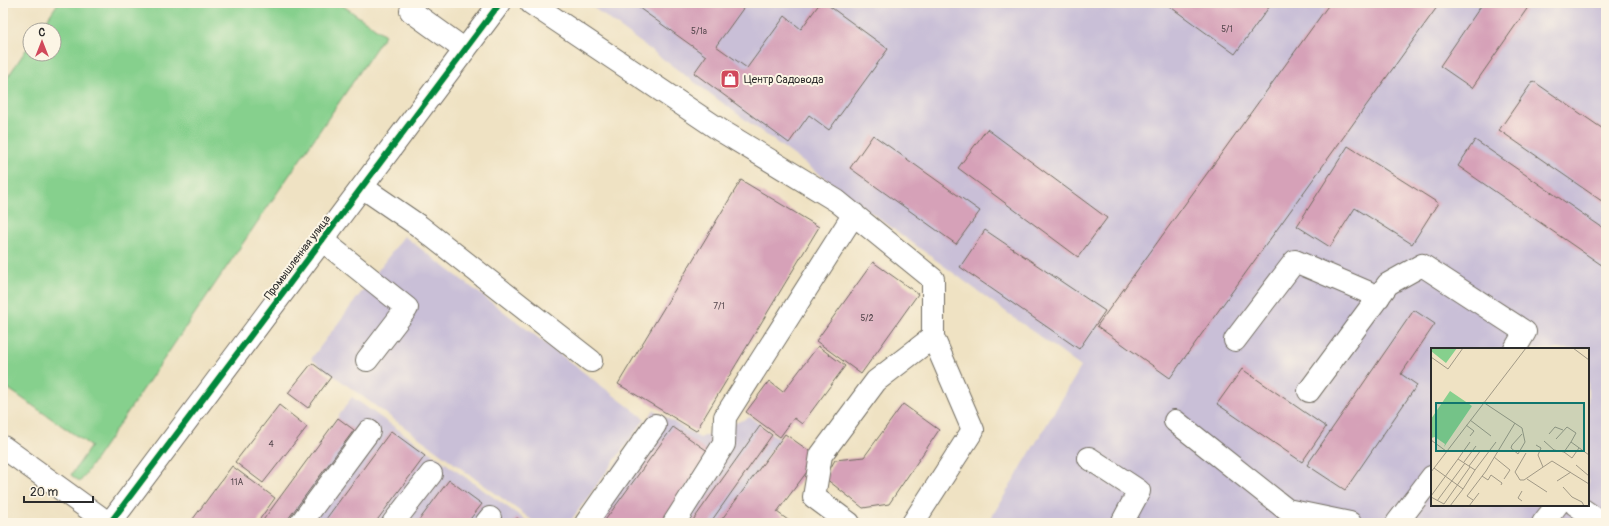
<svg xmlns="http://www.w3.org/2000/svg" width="1609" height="526" font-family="Pangolin,sans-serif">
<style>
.industrial{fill:#c9bfd7;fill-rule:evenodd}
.green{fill:#86d08d;stroke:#587e5c}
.building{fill:#d6a1b8}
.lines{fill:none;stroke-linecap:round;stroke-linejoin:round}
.minor-casing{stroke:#706b60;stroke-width:24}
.minor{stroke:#fff;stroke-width:22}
.cycleway-casing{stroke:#fcf5e5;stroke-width:8}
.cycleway{stroke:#00873e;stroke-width:6}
.labels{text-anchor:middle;stroke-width:4;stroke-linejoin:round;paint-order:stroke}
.number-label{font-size:9px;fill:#56484e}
.poi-label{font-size:11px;fill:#2b2b2b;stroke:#fcf5e5;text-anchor:start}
.street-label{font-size:11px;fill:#2b2b2b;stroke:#fcf5e5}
.inset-road{fill:none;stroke:#a19986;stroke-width:1}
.view{fill:#0f766e;fill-opacity:0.15;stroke:#0f766e;stroke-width:2}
.inset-edge{fill:none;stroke:#2b2b2b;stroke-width:2}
</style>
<rect width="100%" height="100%" fill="#fcf5e5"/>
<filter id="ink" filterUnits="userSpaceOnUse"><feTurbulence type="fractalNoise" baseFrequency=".025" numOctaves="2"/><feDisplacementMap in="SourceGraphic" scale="8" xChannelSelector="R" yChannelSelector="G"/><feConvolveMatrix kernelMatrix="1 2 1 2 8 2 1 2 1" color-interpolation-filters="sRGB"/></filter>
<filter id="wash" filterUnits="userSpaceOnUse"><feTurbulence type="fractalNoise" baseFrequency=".012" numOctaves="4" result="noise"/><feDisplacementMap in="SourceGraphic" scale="16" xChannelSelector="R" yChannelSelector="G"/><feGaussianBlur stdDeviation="0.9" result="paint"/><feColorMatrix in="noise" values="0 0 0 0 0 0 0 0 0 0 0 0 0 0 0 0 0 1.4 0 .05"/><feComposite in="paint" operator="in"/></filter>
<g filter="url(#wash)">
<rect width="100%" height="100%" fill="#efe2c3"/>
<!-- industrial -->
<path class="industrial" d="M587,3h1019v520h-618l93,-156zM1432,349h156v156h-156z
M404,236l241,183 -76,104h-33l-225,-164z
M352,397l178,126h-266z
M654,410l46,28 50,-21 29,22 -57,84h-148z"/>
<!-- green -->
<path class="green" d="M58,3h281l46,32 -305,447 -9,-7 20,-29 -88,-61v-301l27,-40v10h24v-24h-14z"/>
<g id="blocks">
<!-- building -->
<path class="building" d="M636,3h111l-31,43 31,22 38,-52 16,13 19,-26h5l63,46 -59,81 -20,-15 -20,28 -95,-70 12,-17 -71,-51z
M1165,3h107l-37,51z
M1330,3h110l-270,375 -73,-52z
M1483,3h48l-59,85 -32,-22z
M1533,81l73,50v73l-107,-74z
M987,129l120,89 -29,39 -120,-89z
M873,135l107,76 -24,33 -106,-76z
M1475,140l131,90v38l-148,-102z
M1348,146l90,57 -26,41 -57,-36 -25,39 -33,-21z
M741,180l78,47 -123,204 -78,-47z
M985,230l120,81 -26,38 -119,-82z
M873,262l45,32 -57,80 -45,-33z
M1414,310l21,14 -34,50 16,11 -72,105 -38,-25z
M818,346l27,20 -43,58 -8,-6 -14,19 -34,-25 23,-31 14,11z
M312,363l19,14 -23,31 -20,-15z
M1242,369l84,58 -24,35 -85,-58z
M903,404l36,26 -50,74 -26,4 -38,-30 10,-18 29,-3z
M279,405l28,22 -44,56 -28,-21z
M338,418l16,12 -69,93h-24z
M760,426l12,9 -62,88h-19z
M673,427l36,25 -47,71h-59z
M391,431l34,25 -50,67h-52z
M785,434l33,23 -41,55 15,11h-73z
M232,466l43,32 -18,25h-67z
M449,480l33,24 -15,19h-50z
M517,518l7,5h-11z"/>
</g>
</g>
<g filter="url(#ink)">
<use href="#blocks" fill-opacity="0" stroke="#706b60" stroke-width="1"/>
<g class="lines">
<defs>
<path id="minor" d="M531,3l189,127 117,71 96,78v58l40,93 -60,93
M411,11l54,39
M362,187l57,39 172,135
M322,240l85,68 -40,52
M1235,340l60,-79 84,36
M1309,391l79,-107 34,-19 103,67 -10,17
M1175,421l112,89 63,13
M3,447l105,76
M1089,458l50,33 -17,32
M1576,505l26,18
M110,523l390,-520
M301,523l68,-92
M393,523l38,-49
M486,523l4,-5
M586,523l69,-98
M674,523l50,-79 1,-27 129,-203
M849,523l-35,-26 7,-42 55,-74 57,-44
M1397,523l35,-46
M1543,523l14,-18"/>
</defs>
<!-- minor casing -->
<use href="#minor" class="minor-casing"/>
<!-- minor -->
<use href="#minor" class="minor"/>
<defs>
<path id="cycleway" d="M110,523l390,-520"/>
</defs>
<!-- cycleway casing -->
<use href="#cycleway" class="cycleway-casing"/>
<!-- cycleway -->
<use href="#cycleway" class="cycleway"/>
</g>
</g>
<!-- icons -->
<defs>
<symbol id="shop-square" viewBox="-11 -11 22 22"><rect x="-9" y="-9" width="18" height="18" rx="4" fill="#d1495b" stroke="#fcf5e5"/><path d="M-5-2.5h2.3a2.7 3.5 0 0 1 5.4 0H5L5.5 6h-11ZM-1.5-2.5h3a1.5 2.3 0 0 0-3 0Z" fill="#fff"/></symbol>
</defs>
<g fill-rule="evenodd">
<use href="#shop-square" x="719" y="68" width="22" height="22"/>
</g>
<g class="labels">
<!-- number labels -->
<g class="number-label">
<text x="1227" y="32">5/1</text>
<text x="699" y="34">5/1а</text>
<text x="719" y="309">7/1</text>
<text x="867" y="321">5/2</text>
<text x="271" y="447">4</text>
<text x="237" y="485">11А</text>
</g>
<!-- poi labels -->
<g class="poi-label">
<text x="744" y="83">Центр Садовода</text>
</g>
<!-- street labels -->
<g class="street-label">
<text transform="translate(297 257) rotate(-53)" y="4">Промышленная улица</text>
</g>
</g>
<!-- overview -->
<g transform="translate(1431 348)">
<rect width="158" height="158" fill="#efe2c3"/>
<path d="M1,0h25l-11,15 -15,-12zM19,43l22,15 -28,41 1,-3 -10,-7 -4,1v-19z" fill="#86d08d"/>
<path class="inset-road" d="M142,0l16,12M0,9l17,12 15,-21M52,54l39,26 3,14 -7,12 -7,-6 1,-3 10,-11M39,72l21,16M35,77l8,6 -4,5M118,86l6,-7 8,3M125,91l11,-12 9,6 -5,9 18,13M0,92l15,11M113,93l10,9 10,2 7,-10M105,97l5,3 -3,7 5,12M133,104l8,6 7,-10M95,105l-11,19 5,8h4l28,-19 37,23M63,109l16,13 -6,9M27,111l12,-17M33,114l12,-16M145,117l13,11M38,118l12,-16M3,120l29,21 -13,17M44,122l21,-28M0,124l95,-124M51,128l6,4 3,-5 11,8 -1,2M96,131l20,13M126,133l14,-9M132,139l9,10 10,5 2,4M91,143l-4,7 4,3M0,148l27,-37 17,11 -12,19M0,149l13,7 26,-37M42,152l-6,-4 19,-25 29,-48M6,153l28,-38M38,158l10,-13"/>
<path class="view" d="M5,55h148v48h-148z"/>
<rect width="158" height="158" class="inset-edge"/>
</g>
<!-- margin -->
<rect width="1609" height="526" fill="none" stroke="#fcf5e5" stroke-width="16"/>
<!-- north arrow -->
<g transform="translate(42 42)"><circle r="19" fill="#fcf5e5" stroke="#a8a49b"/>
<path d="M0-3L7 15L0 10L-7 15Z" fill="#d1495b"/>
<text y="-6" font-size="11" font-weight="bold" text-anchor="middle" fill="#2b2b2b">С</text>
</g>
<!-- scale -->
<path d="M24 496v6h69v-6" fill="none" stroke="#2b2b2b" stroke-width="2"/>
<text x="30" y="496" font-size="12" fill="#2b2b2b" stroke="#fcf5e5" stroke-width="3" paint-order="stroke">20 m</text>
</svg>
